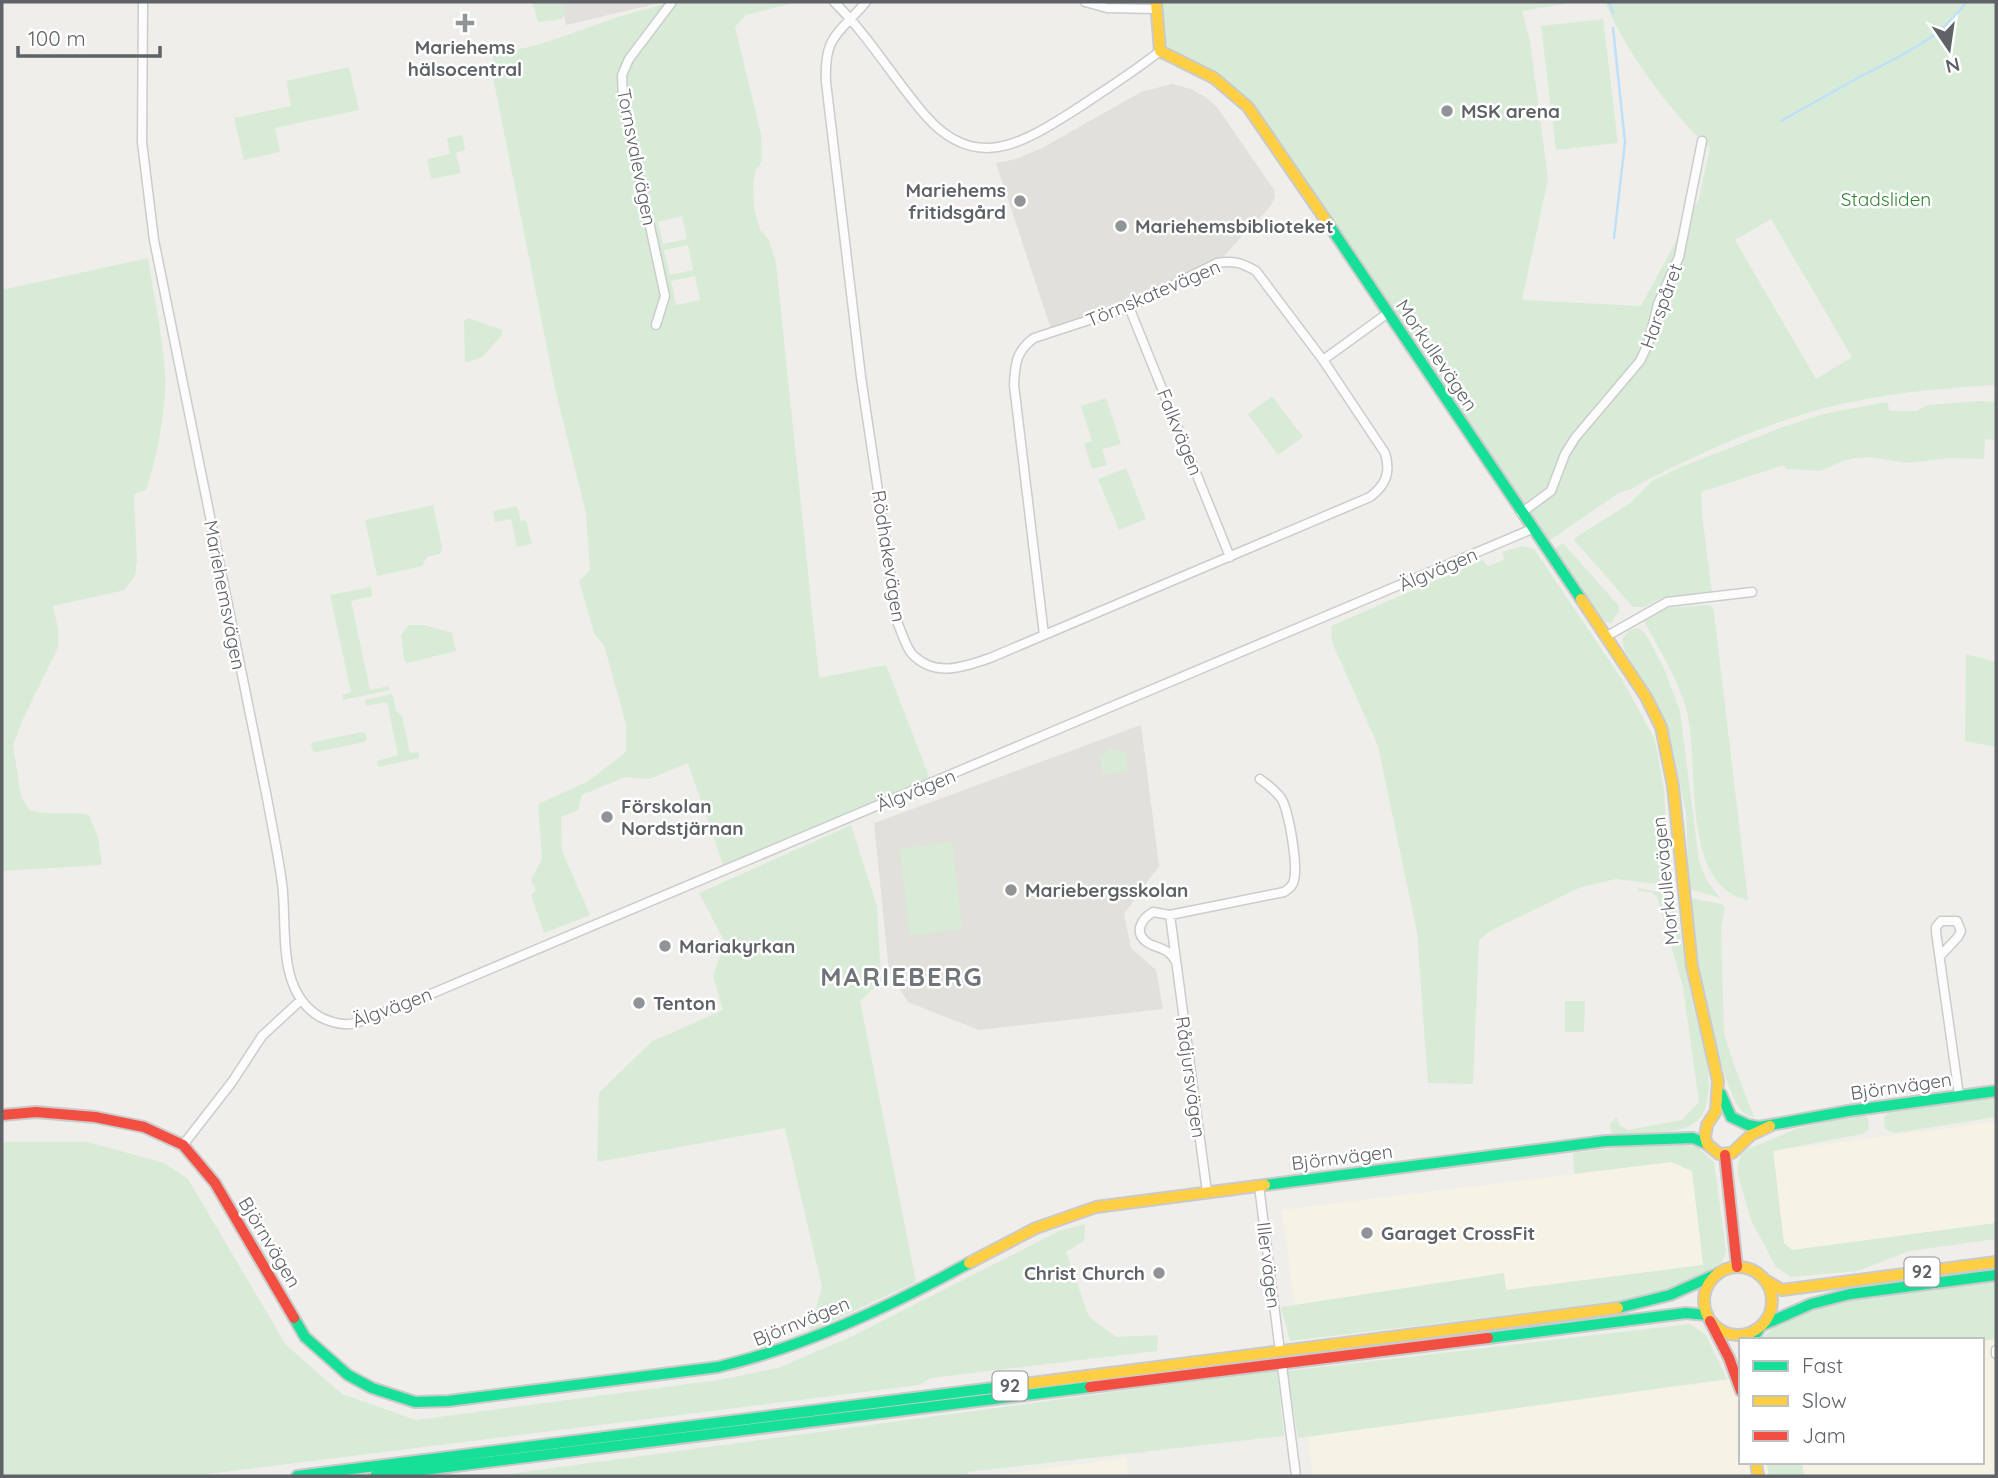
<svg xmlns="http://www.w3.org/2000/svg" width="1998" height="1478" font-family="Quicksand,sans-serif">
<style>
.commercial{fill:#f7f3e4}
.education{fill:#e2e0da}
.green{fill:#d8ebd6;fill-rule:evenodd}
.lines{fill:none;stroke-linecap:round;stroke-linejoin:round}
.stream{stroke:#bfe0f9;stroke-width:2.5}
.street-casing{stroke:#cbcccc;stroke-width:11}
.fast-casing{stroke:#cacacb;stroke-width:14}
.slow-casing{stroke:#cacacb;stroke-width:14}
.jam-casing{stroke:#cacacb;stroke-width:14}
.street{stroke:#fdfcfc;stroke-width:8}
.fast{stroke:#16e098;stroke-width:10}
.slow{stroke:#ffcf43;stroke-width:10}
.jam{stroke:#f24e42;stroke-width:10}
.poi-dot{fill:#919496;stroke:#fff;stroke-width:2.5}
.labels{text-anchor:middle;stroke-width:5;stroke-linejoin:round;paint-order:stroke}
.shield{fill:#fff;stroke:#8f9295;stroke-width:2}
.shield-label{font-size:18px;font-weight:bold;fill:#5f6368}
.poi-label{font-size:19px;font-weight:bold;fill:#5f6368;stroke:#fff;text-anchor:start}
.street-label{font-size:19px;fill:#5f6368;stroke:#fff}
.park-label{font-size:19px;fill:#348238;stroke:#fff}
.district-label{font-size:26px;font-weight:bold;letter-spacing:2px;fill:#70757a;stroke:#fff}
</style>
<rect width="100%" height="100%" fill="#efeeea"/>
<!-- commercial -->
<path class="commercial" d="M1996,1122v101l-204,27 -8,-8 -11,-91z
M1671,1162l21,9 12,94 -198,25 -3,-17 -208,32 -13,-95z
M1996,1339v137h-683l-5,-39 433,-59v84h241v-121z
M1126,1458l2,18h-132v-1z"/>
<!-- education -->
<path class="education" d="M561,2h103l-98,23z
M1172,84l19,5 13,7 13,11 57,83 1,7 -5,10 -53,56 -88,44 -77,25 -56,-169 20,-4 28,-12 97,-55z
M1141,725l18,141 -35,48 7,34 25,22 7,39 -184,21 -71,-28 -19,-30 -15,-149z"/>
<!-- green -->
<path class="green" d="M532,2h29l4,10 -3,7 -24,3z
M671,2h126l-51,13 -11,12 26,107 1,27 -6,9 -3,11 1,27 6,22 8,8 8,25 43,415 67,-13 44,114 -88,41 -16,2 -103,43 -35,-102 -39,16 -24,-2 -43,18 -4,15 -17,7 1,34 28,64 -46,18 -13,-38 5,-4 -5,-11 11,-22 -4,-54 49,-22 34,-26 5,-5v-27l-22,-79 -9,-10 -16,-54 11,-11 -4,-57 -31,-125 -62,-311v-25c37,-1 70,-16 105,-28 24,-9 49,-15 73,-22zM682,216l5,23 -24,5 -5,-22zM688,245l5,25 -23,5 -6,-25zM695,276l5,24 -24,5 -5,-24z
M1156,2h420l-54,9 8,30 18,138 -26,121 119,6 58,-107 11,-51c-39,-34 -85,-98 -105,-146h391v383c-58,3 -118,9 -175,24 -63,17 -135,50 -192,81l-9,2 -77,53 -284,-425 -31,-34 -68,-35zM1771,219l81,138 -36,22 -81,-139z
M1603,19l15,124 -62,7 -15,-124z
M349,67l10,43 -84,18 5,24 -36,8 -10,-42 57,-12 -5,-25z
M462,135l3,15 -9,3 5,20 -30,6 -4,-20 23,-5 -3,-16z
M148,258c6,38 14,76 17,114 2,32 -8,88 -19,118l-12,4 3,67 -2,14 -10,15 -72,16 5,23v18l-35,72 -10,26 8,51 8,14c19,6 40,1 60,5l9,22 4,28 -100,6v-581z
M468,318l34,12v5l-20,22 -17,6 -1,-42z
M1272,396l31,41 -25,18 -30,-41z
M1106,398l15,46 -19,5 5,16 -15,4 -8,-26 8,-2 -11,-35z
M1978,401l18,1v38l-11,-1 -1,20 -33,-1 -43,5 -38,-6 -14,1 -13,3 -23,10 -34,-2 -2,-4 -83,27 2,31 9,69 -48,5 -20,10h-11l-60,-68 56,-35 23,-23 29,-14 102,-40 40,-13 64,-12 3,9h26l12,-6z
M1126,468l20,51 -27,11 -21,-51z
M433,505l9,42 -2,7 -13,3 -5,9 -45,10 -12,-56z
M517,506l4,15 5,-1 6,24 -15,3 -6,-28 -16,3 -2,-11z
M1563,543l55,62 1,6 -8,12 -9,-2 -49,-71z
M1522,546l12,3 4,6 85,126 32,59 9,49 3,48 6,49 -57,-7 -35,8 -91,44 -11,9 -6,144 -45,-1 -11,-151 -39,-186 -46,-104 -1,-16 152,-66 5,6 16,-6 -2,-8z
M371,587l1,9 -21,5 19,89 19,-4 1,4 -47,10 -1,-5 9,-3 -21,-97z
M1708,605l4,2 2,6 34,287c-70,-14 -47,-139 -62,-192 -9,-31 -27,-59 -42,-87l24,-13z
M409,625h15l28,8 4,18 -49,12 -3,-3 -3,-25z
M1637,628l7,4 5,8 16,31 15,40 19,150 8,20 13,17 -31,-9 -3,-76 -13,-64 -13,-36 -36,-64 -2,-10 8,-9z
M1966,654l30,8v85l-31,-6z
M392,694l4,16 6,6 8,37 9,-1v6l-41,9 -1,-6 21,-6 -11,-53 -21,4 -1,-6z
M362,732l4,2 1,5 -3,3 -47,10 -4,-1 -2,-6 3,-3z
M1111,749l15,3 1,19 -24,3 -3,-18z
M851,825l26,81 4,75 -21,20 56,281 -107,50 13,-45 -37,-159 -188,34 2,-69 52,-51 72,-32 -10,-34 12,-34 -26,-49z
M952,842l10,87 -52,6 -10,-86z
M1638,888l37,7c5,37 10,74 18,111 7,32 24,72 11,105 -5,15 -26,20 -40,21 -16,2 -39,10 -53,0l-1,-8 7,-7 2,8 9,5 54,-10 17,-18 -16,-115 -26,-90 -6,-5 -13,-1z
M1688,898l34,6 3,5 -4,17 3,108 11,34 19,49c-4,-1 -6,-1 -10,-4 -26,-22 -50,-177 -56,-215z
M1565,1001h20l-1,31h-19z
M1996,1095v22l-101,16 -10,-4 -1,-11 4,-6z
M1862,1114l6,4 1,11 -7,5 -89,17 11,92 8,7 204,-27v16l-87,12 -51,20 -67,6 -15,-10 -25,-47 -14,-48 4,-20 55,-23z
M2,1142h86l76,21 24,16 98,166 56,49 74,26 303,-40 59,-12 77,-33 204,-104 26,-7 -1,17 -18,11 23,65 27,20 42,-2 -1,16 -226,27 -12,7 -727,91h-190z
M1680,1144l18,4 16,14 12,89 -4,11 -28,18 -33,13 -45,9 -326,39 -9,-34 223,-34 2,17 197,-25 -11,-94 -21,-9 -97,12 -1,-21 50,-6z
M1996,1281v58l-14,2 -222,-1c43,-46 175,-52 236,-59z
M1690,1324l16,11 21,44 -429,59 -11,-67z
M1277,1370l7,66 -316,36 -2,4h-472z
M1766,1462h36l2,14h-35z"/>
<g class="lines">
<!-- stream -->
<path class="stream" d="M1609,2l4,11
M1613,28l12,114 -11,96
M1865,74c36,-18 79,-38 101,-72
M1781,121l82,-46"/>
<defs>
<path id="street" d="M143,2l-1,140 12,98 113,558c5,28 11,56 15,85 6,44 -7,107 38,134 12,6 24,9 36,6l63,-24 1113,-470
M834,2c35,34 59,76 91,113 53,61 102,25 156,-9 27,-18 54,-35 79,-55
M866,2c-28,33 -42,33 -40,80l35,295 37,247c4,9 8,23 14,30 23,24 52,13 78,4l380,-161c16,-12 21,-25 15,-44l-62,-93 -67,-89c-14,-8 -23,-11 -39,-8l-88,44 -95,31c-18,13 -19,26 -20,47l30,250
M1085,2l22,6 49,1
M1129,307l101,250
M656,325l9,-29 -42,-195 -1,-26 7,-16 43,-57
M1323,360l65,-47
M1521,513l30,-22 14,-37 10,-16 65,-77 8,-17 10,-40 21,-47 23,-116
M1607,636l60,-34 85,-10
M1170,915l37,277
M1940,956l18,-19 3,-6 -4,-10h-16l-5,6v5l23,163
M1176,962c-2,-3 -4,-7 -7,-9 -5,-5 -15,-6 -21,-10 -15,-10 -7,-24 5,-31l17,3 114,-23c5,-3 9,-6 10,-12 4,-15 -5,-69 -13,-82 -6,-8 -13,-13 -21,-19
M183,1145l49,-63 30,-46 39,-36
M1259,1186l20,158
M1996,1350v4
M1282,1366l14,110"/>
<path id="fast" d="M1327,222l254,377
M1721,1094l10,23 17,8 11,2 89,-16 148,-20
M1265,1185l341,-44 87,-3 14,6
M1618,1308l52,-13 47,-21
M294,1318l11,19 43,38 24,13 43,14 33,-1 270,-34c88,-21 171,-60 251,-104
M1763,1325l48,-21 39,-10 146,-19
M1488,1338l198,-25 21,2
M1752,1340l7,-11
M297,1476l727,-92
M375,1476l715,-89"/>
<path id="slow" d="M1156,2l4,49 54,27 34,29 79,115
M1581,599l65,98 15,30 12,59 19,180 26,115 -2,30 -9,14 -2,12 2,7 12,10 13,-1 19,-18 19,-9
M969,1263l67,-35 60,-21 169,-22
M1704 1301a34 34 0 1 1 68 0a34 34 0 1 1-68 0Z
M1765,1280l17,10 214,-28
M1024,1384l594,-76
M1756,1462l2,14"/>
<path id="jam" d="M2,1115l34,-3 59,5 49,10 39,18 32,38 79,135
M1725,1155l12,112
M1710,1321l19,37 12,33
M1090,1387l398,-49"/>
</defs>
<!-- street casing -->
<use href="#street" class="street-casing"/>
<!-- fast casing -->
<use href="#fast" class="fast-casing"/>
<!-- slow casing -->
<use href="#slow" class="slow-casing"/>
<!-- jam casing -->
<use href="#jam" class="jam-casing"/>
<!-- street -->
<use href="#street" class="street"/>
<!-- fast -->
<use href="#fast" class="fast"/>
<!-- slow -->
<use href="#slow" class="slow"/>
<!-- jam -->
<use href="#jam" class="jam"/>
</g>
<!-- markers -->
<g class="poi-dot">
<path d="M461.5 12.5h7v7h7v7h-7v7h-7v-7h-7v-7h7z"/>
<circle cx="1447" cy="111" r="7"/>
<circle cx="1020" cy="201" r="7"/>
<circle cx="1121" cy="226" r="7"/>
<circle cx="607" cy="817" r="7"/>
<circle cx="1011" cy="890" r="7"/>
<circle cx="665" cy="946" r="7"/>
<circle cx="639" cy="1003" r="7"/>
<circle cx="1367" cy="1233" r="7"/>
<circle cx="1159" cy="1273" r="7"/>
</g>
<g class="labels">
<!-- shield labels -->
<g class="shield">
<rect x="1904.5" y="1257.5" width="35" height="29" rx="5"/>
<rect x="992.5" y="1371.5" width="35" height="29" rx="5"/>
</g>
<g class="shield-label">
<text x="1922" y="1278">92</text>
<text x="1010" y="1392">92</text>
</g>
<!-- poi labels -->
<g class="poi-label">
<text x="465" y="54" text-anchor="middle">Mariehems<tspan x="465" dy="22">hälsocentral</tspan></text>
<text x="1461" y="118">MSK arena</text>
<text x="1006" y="197" text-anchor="end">Mariehems<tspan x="1006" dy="22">fritidsgård</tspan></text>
<text x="1135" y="233">Mariehemsbiblioteket</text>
<text x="621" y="813">Förskolan<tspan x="621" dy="22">Nordstjärnan</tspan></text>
<text x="1025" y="897">Mariebergsskolan</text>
<text x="679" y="953">Mariakyrkan</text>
<text x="653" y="1010">Tenton</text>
<text x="1381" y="1240">Garaget CrossFit</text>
<text x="1145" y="1280" text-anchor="end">Christ Church</text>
</g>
<!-- street labels -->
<g class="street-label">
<text transform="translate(637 157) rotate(79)" y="7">Tornsvalevägen</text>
<text transform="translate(1153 293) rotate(-23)" y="7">Törnskatevägen</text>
<text transform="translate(1661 306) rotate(-70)" y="7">Harspåret</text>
<text transform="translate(1437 355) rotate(56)" y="7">Morkullevägen</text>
<text transform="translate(1180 432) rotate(68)" y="7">Falkvägen</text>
<text transform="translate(889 556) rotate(81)" y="7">Rödhakevägen</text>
<text transform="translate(1438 569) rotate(-23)" y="7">Älgvägen</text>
<text transform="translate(225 595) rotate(79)" y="7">Mariehemsvägen</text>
<text transform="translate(916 790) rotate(-22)" y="7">Älgvägen</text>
<text transform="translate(1665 881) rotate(-96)" y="7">Morkullevägen</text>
<text transform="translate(392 1007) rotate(-20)" y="7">Älgvägen</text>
<text transform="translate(1191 1077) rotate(82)" y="7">Rådjursvägen</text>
<text transform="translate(1901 1086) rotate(-8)" y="7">Björnvägen</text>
<text transform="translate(1342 1157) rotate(-7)" y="7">Björnvägen</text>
<text transform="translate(270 1242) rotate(59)" y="7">Björnvägen</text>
<text transform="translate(1269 1265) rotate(83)" y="7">Illervägen</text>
<text transform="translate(801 1321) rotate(-22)" y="7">Björnvägen</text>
</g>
<!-- park labels -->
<g class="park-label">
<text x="1886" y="206">Stadsliden</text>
</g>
<!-- district labels -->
<g class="district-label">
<text x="902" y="986">MARIEBERG</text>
</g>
</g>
<!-- border -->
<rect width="1998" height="1478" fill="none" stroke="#5f6368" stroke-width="7"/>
<!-- legend -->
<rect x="1739" y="1338" width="245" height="126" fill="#ffffff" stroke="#bfc1c3" stroke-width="2"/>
<rect x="1753" y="1361" width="35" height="10" fill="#16e098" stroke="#bfc1c3" stroke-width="2"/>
<text x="1802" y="1373" font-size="21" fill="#5f6368">Fast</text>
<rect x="1753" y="1396" width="35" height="10" fill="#ffcf43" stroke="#bfc1c3" stroke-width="2"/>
<text x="1802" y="1408" font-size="21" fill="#5f6368">Slow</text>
<rect x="1753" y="1431" width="35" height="10" fill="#f24e42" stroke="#bfc1c3" stroke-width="2"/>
<text x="1802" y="1443" font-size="21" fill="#5f6368">Jam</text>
<!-- north arrow -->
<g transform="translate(1949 49) rotate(167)" stroke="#ffffff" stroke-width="5" paint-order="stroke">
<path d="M0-5L12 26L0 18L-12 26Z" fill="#5f6368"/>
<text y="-10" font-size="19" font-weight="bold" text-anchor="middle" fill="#5f6368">N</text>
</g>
<!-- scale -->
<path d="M18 46v10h142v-10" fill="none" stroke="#5f6368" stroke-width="3.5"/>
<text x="28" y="46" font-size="21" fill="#5f6368" stroke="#ffffff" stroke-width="5" paint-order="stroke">100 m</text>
</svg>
